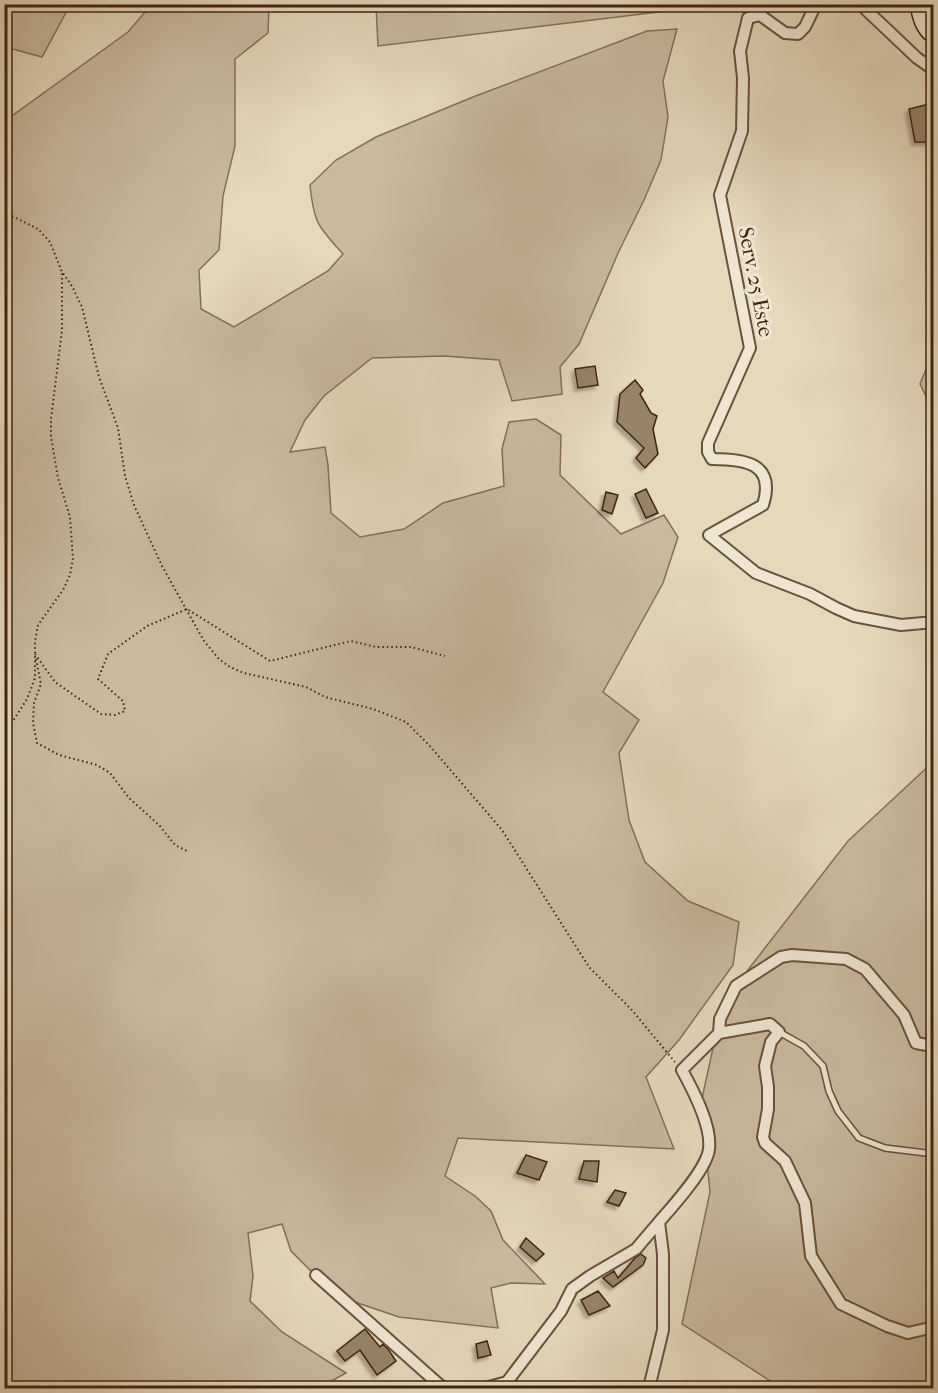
<svg xmlns="http://www.w3.org/2000/svg" width="938" height="1393" font-family="'IM FELL French Canon',serif">
<style>
.green{fill:#c9ba9f;stroke:#847057;stroke-width:1.5}
.building{fill:#968369;stroke:#40250f;stroke-width:1.5;filter:url(#shadow)}
.lines{fill:none;stroke-linecap:round;stroke-linejoin:round}
.lane-casing{stroke:#69523a;stroke-width:8}
.street-casing{stroke:#69523a;stroke-width:14}
.secondary-casing{stroke:#40250f;stroke-width:18}
.path{stroke:#40250f;stroke-width:2;stroke-dasharray:1.5 3;stroke-linecap:butt}
.lane{stroke:#eee6d3;stroke-width:5}
.street{stroke:#eee6d3;stroke-width:10}
.secondary{stroke:#eee6d3;stroke-width:15}
.labels{text-anchor:middle;stroke-width:6;stroke-linejoin:round;paint-order:stroke}
.street-label{font-size:21px;fill:#40250f;stroke:#eee6d3}
</style>
<defs>
<filter id="shadow"><feDropShadow dx="-3.5" dy="3.5" stdDeviation="1.5" flood-color="#0004"/></filter>
</defs>
<rect width="100%" height="100%" fill="#e5d9bc"/>
<filter id="stains"><feTurbulence type="fractalNoise" baseFrequency=".00333" numOctaves="4"/><feColorMatrix values="0 0 0 0 .2 0 0 0 0 .09 0 0 0 0 .02 0 0 0 .5 -.17"/></filter>
<radialGradient id="worn" r=".72"><stop offset=".6" stop-color="#630" stop-opacity="0"/><stop offset="1" stop-color="#630" stop-opacity=".3"/></radialGradient>
<!-- green -->
<path class="green" d="M4,5l1,-1 65,1 -28,52 -37,-10z
M151,5h118l-1,28 -33,26v87l-12,50 -4,54 -20,20 2,39 33,18 94,-56 15,-17c-25,-28 -29,-30 -33,-69l26,-25 40,-23 97,-40 174,-66 30,-2 -14,52 5,36 -7,43 -17,40 -25,51 -40,93 -19,23 2,27 -50,7 -13,-41 -55,-4 -72,2 -48,38 -19,24 -15,32 35,-5 3,18 3,48 29,24 44,-8 39,-26 61,-17 -2,-37 7,-27 27,-3 25,16 -1,40 61,59 43,-19 14,22 -15,46 -60,109 36,28 -20,33 10,67 16,42 43,39 51,21 -6,43 -54,75 -33,37 28,72 -216,-11 -13,38 30,20 16,15 12,29 42,44 -34,-1 -20,5 7,40 -99,-11 -53,-18 -25,-18 -30,-30 -9,-27 -34,9 5,43 -3,25 32,31 64,41 -27,15h-314v-1267l123,-89z
M376,5v-1l333,1 -1,1 -330,40z
M933,352v59l-13,-27z
M933,762v626h-156l-2,-4 -93,-60 28,-132 -9,-89 22,-101 125,-161z"/>
<!-- building -->
<path class="building" d="M933,103v39h-18l-6,-33z
M595,366l3,19 -20,3 -3,-19z
M635,380l8,10 -3,4 11,19 6,3 -4,13 5,25 -13,14 -9,-10 8,-10 -27,-26 3,-28z
M646,489l12,24 -12,5 -11,-24z
M606,492l12,3 -6,19 -10,-4z
M526,1155l21,7 -8,18 -22,-7z
M584,1161h15l-2,21 -18,-3z
M615,1190l11,3 -7,13 -12,-4z
M526,1238l18,16 -8,7 -16,-14z
M641,1254l5,4 -3,7 -30,22 -10,-9 11,-7 4,7 17,-20z
M598,1291l12,15 -21,9 -8,-15z
M365,1329l15,18 3,-3 5,5 8,12 -19,14 -17,-25 -15,11 -8,-10z
M487,1341l4,14 -13,3 -2,-14z"/>
<g class="lines">
<defs>
<path id="lane" d="M779,1032l25,14 19,20 6,25 9,20 21,27 26,10 49,6"/>
<path id="street" d="M816,4l-11,23 -7,7 -13,-1 -25,-18 -12,3 -8,33 3,27 -1,53 -22,64 30,153 -42,95v9l4,7c33,0 64,4 51,46l-54,30 47,38 54,21 26,14 18,8 47,9 33,-3
M860,4l57,54 17,12
M719,1033l1,-14 16,-33 45,-29 11,-2 54,4 19,10 39,46 12,28 11,2 7,-3
M316,1275l127,113
M485,1388l22,-6 54,-71 11,-22 18,-13 46,-27 23,-27
M649,1388l14,-58v-76l-4,-32c13,-15 48,-53 50,-73 3,-23 -16,-59 -27,-79l37,-37 51,-9 9,8 -8,10 -6,24 3,21v22l-5,28 2,6 20,18 20,42 6,53 30,48 46,22 21,7 26,-6"/>
<path id="secondary" d="M918,4c2,12 5,25 16,32"/>
</defs>
<!-- lane casing -->
<use href="#lane" class="lane-casing"/>
<!-- street casing -->
<use href="#street" class="street-casing"/>
<!-- secondary casing -->
<use href="#secondary" class="secondary-casing"/>
<!-- path -->
<path class="path" d="M4,212l34,17 12,13 12,30 10,14 10,21 17,70 19,51 7,48 9,29 28,61 42,75 15,18 11,8 14,6 62,14 19,10 48,12 33,13 23,23 73,85 87,137 42,42 44,53
M35,654l20,28 46,32 14,1 10,-4 -2,-10 -25,-22 10,-25 39,-28 40,-17 83,52 81,-20 25,6h35l34,9
M36,659l5,25 -7,19 -1,20 4,20 22,12 38,10 13,8 19,25 30,27 16,20 12,6
M4,735l23,-36 8,-21v-37l3,-16 25,-35 7,-15 3,-16 -3,-42 -12,-39 -7,-41v-18l11,-89v-58"/>
<!-- lane -->
<use href="#lane" class="lane"/>
<!-- street -->
<use href="#street" class="street"/>
<!-- secondary -->
<use href="#secondary" class="secondary"/>
</g>
<g class="labels">
<!-- street labels -->
<g class="street-label">
<text transform="translate(756 282) rotate(79)" y="7">Serv. 25 Este</text>
</g>
</g>
<!-- margin -->
<rect width="938" height="1393" fill="none" stroke="#e5d9bc" stroke-width="24"/>
<rect x="6" y="6" width="926" height="1381" fill="none" stroke="#40250f" stroke-width="3"/>
<rect x="12" y="12" width="914" height="1369" fill="none" stroke="#40250f" stroke-width="1.5"/>
<rect width="100%" height="100%" filter="url(#stains)"/>
<rect width="100%" height="100%" fill="url(#worn)"/>
</svg>
